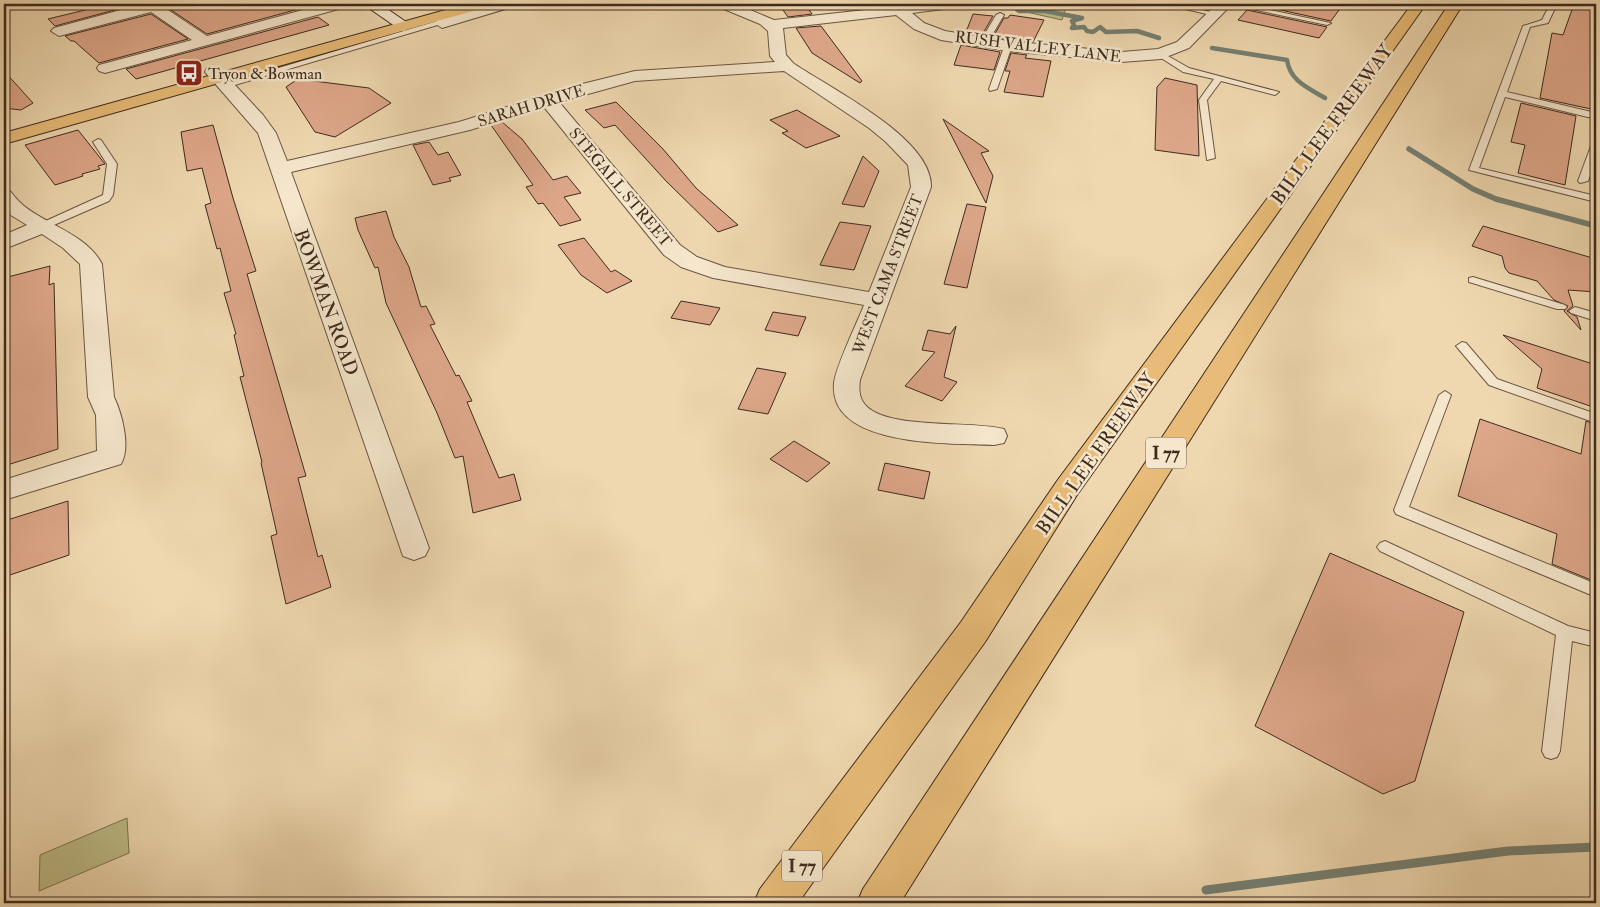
<svg xmlns="http://www.w3.org/2000/svg" width="1600" height="907" font-family="'IM FELL Double Pica',serif">
<style>
.green{fill:#bebd88;stroke:#7e7452}
.lines{fill:none;stroke-linecap:round;stroke-linejoin:round}
.stream-far2{stroke:#758073;stroke-width:4.5}
.stream-far1{stroke:#758073;stroke-width:5.5}
.stream{stroke:#758073;stroke-width:9}
.building{fill:#dea78a;stroke:#3e2b1d}
.lane-casing{stroke:#6a5642;stroke-width:2}
.street-casing{stroke:#6a5642;stroke-width:2}
.secondary-casing{stroke:#3e2b1d;stroke-width:2}
.primary-casing{stroke:#3e2b1d;stroke-width:2}
.highway-casing{stroke:#3e2b1d;stroke-width:2}
.lane{fill:#f5e6cc;fill-rule:evenodd}
.street{fill:#f5e6cc;fill-rule:evenodd}
.secondary{fill:#f5e6cc;fill-rule:evenodd}
.primary{fill:#e8bc78;fill-rule:evenodd}
.highway{fill:#e8bc78;fill-rule:evenodd}
.labels{text-anchor:middle;stroke-width:5;stroke-linejoin:round;paint-order:stroke}
.far-street-label{font-size:16px;fill:#3e2b1d;stroke:#f5e6cc}
.far-poi-label{font-size:16px;fill:#3e2b1d;stroke:#f5e6cc;text-anchor:start}
.shield{fill:#f5e6cc;stroke:#756352;stroke-width:1}
.shield-label{font-size:18px;font-weight:bold;fill:#3e2b1d}
.street-label{font-size:19px;fill:#3e2b1d;stroke:#f5e6cc}
</style>
<rect width="100%" height="100%" fill="#efd8b0"/>
<filter id="stains"><feTurbulence type="fractalNoise" baseFrequency=".004" numOctaves="4"/><feColorMatrix values="0 0 0 0 .2 0 0 0 0 .09 0 0 0 0 .02 0 0 0 .5 -.17"/></filter>
<radialGradient id="worn" r=".72"><stop offset=".6" stop-color="#630" stop-opacity="0"/><stop offset="1" stop-color="#630" stop-opacity=".3"/></radialGradient>
<!-- green -->
<path class="green" d="M991,4h76l-5,16z
M127,818l2,35 -90,38 1,-36z"/>
<g class="lines">
<!-- stream-far2 -->
<path class="stream-far2" d="M1010,4l9,7h26l37,7 -10,3 2,4 -2,3 12,-1 3,4 6,1 7,-5 6,5 31,-1 22,7
M1212,48l75,12c3,21 21,28 38,38"/>
<!-- stream-far1 -->
<path class="stream-far1" d="M1409,149l64,40 23,10 100,27"/>
<!-- stream -->
<path class="stream" d="M1206,890l302,-39 88,-4"/>
</g>
<!-- building -->
<path class="building" d="M110,4h27l-82,22 -7,-7z
M172,4h130l4,3 -99,27 -39,-26z
M805,4l7,10 -24,3 -5,-7z
M1253,4h56l30,6 -8,11z
M1574,4h22v106l-56,-12 12,-65 11,2z
M1247,10l80,17 -8,11 -81,-18z
M151,14l37,25 -89,24 -25,-22h-3l-6,-5z
M973,14l20,2 -11,19 -16,-3z
M1010,15l34,5 -11,22 -40,-5 11,-19h4z
M318,17l11,8 -193,54 -10,-10z
M821,26l41,55 -2,2 -48,-30 -16,-25z
M961,45l39,7 -6,18 -40,-5z
M1011,53l16,2 -2,3 26,3 -8,36 -39,-5 6,-21h-5z
M4,71l29,32 -12,7 -17,-2z
M1165,78l32,7 2,71 -44,-6 2,-63z
M298,79l71,9 22,15 -56,34 -20,-5 -29,-45z
M616,102l47,47 33,39 42,37 -20,7 -52,-51 -51,-56 -11,3 -19,-18z
M1521,103l55,13 -11,69 -47,-12 7,-28 -14,-3z
M797,110l43,26 -34,12 -24,-15 6,-2 -18,-11z
M943,119l46,32 -8,2 12,23 -7,27z
M502,122l20,17 31,41 14,-4 14,17 -17,4 17,23 -21,6 -17,-23 -5,1 -12,-17 7,-2 -42,-60z
M213,125l20,73 23,73 -9,3 59,202 -8,2 20,79 4,-2 9,32 -45,17 -15,-68 6,-2 -16,-71 1,-1 -22,-85 4,-1 -10,-41 2,-1 -12,-41 7,-2 -11,-43 -3,1 -12,-44 6,-2 -9,-35 -15,3 -6,-39z
M78,130l27,34 -7,2 2,3 -18,5 1,2 -28,9 -30,-40z
M429,142l9,13 10,-3 13,23 -12,3 2,3 -18,4 -20,-40z
M863,156l16,15 -15,36 -22,-3z
M967,204l19,3 -19,81 -23,-4z
M386,211l8,26 15,30 12,40 5,-1 9,18 -5,1 26,51 3,-1 13,26 -5,1 32,76 15,-4 7,26 -48,13 -10,-57 -8,2 -18,-45 -51,-110 -8,-36 -3,1 -17,-38 -3,-12z
M840,222l31,4 -17,44 -34,-5z
M1483,226l113,33v33l-28,-2 5,16 -6,5 10,6 4,13 -17,-19 4,-5 -14,-6 -17,-19 -28,-8 -4,-5 -3,-12 -30,-10z
M584,238l27,34 4,-2 17,11 -25,12 -26,-18 -23,-30z
M50,266l-1,19 5,-2 4,166 -54,17v-188z
M681,301l39,7 -10,17 -39,-7z
M773,312l33,5 -8,19 -33,-6z
M956,326l-12,51 13,5 -15,19 -37,-15 30,-34 -13,-2 6,-20 22,4z
M1503,335l93,30v43l-59,-20 5,-19z
M757,368l29,5 -18,41 -30,-5z
M1480,419l101,35 5,-33 10,4v157l-44,-18 5,-30 -99,-38z
M794,441l36,22 -23,19 -37,-23z
M885,463l45,9 -6,27 -46,-9z
M68,501l1,54 -65,22v-56z
M1330,553l134,59 -49,169 -32,13 -128,-68z"/>
<g class="lines">
<defs>
<path id="lane" d="M1164,4h13l42,10 -4,2z
M1228,4h14l89,19 -4,2z
M1550,4h7l-9,19 -18,4 -23,65 89,21v6l-91,-22 -26,71 117,28v6l-127,-32 54,-144 19,-6z
M1000,13l4,2 -16,27 -7,2 -1,-2 16,-27z
M434,22l7,2 -213,63 -7,-2z
M1005,44l7,2 -15,43 -7,2 -1,-2z
M1161,52l28,16 90,24 -4,3 -54,-14 -14,19 8,58 -8,2 -8,-60 15,-21 -31,-7 -25,-16 -1,-2z
M98,139l3,1 16,24 -4,31 -4,6 -62,27h-8v-4l64,-29 4,-31 -14,-22z
M1596,143v15l-8,23 -8,2 -2,-2 13,-35z
M1473,277l92,28 2,2 -2,2h-8l-88,-27v-4z
M1575,307l21,6v8l-25,-8 -2,-2z
M1462,342l4,1 31,36 99,35v9l-107,-38 -33,-39z
M1445,391l6,4 -42,112 187,77v13l-200,-83 -2,-4 45,-115z
M1385,541l183,85 28,7v14l-24,-6 -12,110 -3,6 -6,2 -6,-2 -3,-6 14,-116 -176,-84 -3,-4 3,-4z"/>
<path id="street" d="M143,4h27l-5,4 42,28 118,-32h23l-2,3 -241,66 -6,-2 -2,-3 2,-3 93,-25 -41,-28 -92,24 -8,-5 3,-3z
M492,4h22l-2,3 -70,21 -8,-5 3,-3z
M717,4h19l38,16 146,-16h25l1,2 -2,3 -32,4 12,10 21,8 63,10 113,11 37,-3 19,-7 40,-38h15l-43,44 -28,11 -40,3 -113,-11 -67,-11 -27,-11 -18,-14 -113,13 3,27 7,8c36,25 140,75 138,124l-71,193c-1,7 -1,16 3,22 18,29 109,18 141,27l3,7 -3,7 -10,2c-42,-2 -166,3 -160,-62 2,-17 23,-60 30,-78l-151,-27 -32,-11 -17,-12 -120,-148 -74,23 -179,42 138,376 -4,8 -11,4 -11,-4 -145,-423 -53,-61 2,-4h12l44,47 13,18 11,28 172,-39 115,-36 61,-15 140,-9 -5,-6 -2,-25 -8,-7 -41,-17zM784,71l85,57 17,14 22,23 3,22 -42,105 -144,-25 -28,-10 -17,-12 -121,-143 76,-21z
M4,190l7,2c22,32 72,36 91,72l12,133c8,17 17,50 7,67l-117,36v-20l93,-29 -1,-36 -8,-18 -8,-133 -17,-16 -21,-14 -38,15v-14l23,-10 -23,-14z"/>
<path id="secondary" d="M363,4h17l32,22 -8,5 -5,-2z"/>
<path id="primary" d="M467,4h22l-2,3 -483,137v-11z"/>
<path id="highway" d="M1412,4h14l-349,491 -92,147 -187,261h-44l6,-14 201,-267 96,-141z
M1449,4h14l-563,899h-43l6,-14z"/>
</defs>
<!-- lane casing -->
<use href="#lane" class="lane-casing"/>
<!-- street casing -->
<use href="#street" class="street-casing"/>
<!-- secondary casing -->
<use href="#secondary" class="secondary-casing"/>
<!-- primary casing -->
<use href="#primary" class="primary-casing"/>
<!-- highway casing -->
<use href="#highway" class="highway-casing"/>
<!-- lane -->
<use href="#lane" class="lane"/>
<!-- street -->
<use href="#street" class="street"/>
<!-- secondary -->
<use href="#secondary" class="secondary"/>
<!-- primary -->
<use href="#primary" class="primary"/>
<!-- highway -->
<use href="#highway" class="highway"/>
</g>
<!-- icons -->
<defs>
<symbol id="bus-square" viewBox="-11 -11 22 22"><rect x="-9" y="-9" width="18" height="18" rx="4" fill="#8f2418" stroke="#f5e6cc"/><path d="M-5-6H5V4H4V6H2V4H-2V6H-4V4H-5ZM-3.5-4V0h7V-4ZM-3.5 1.2v1.5H-2V1.2ZM2 1.2v1.5H3.5V1.2Z" fill="#fff"/></symbol>
</defs>
<g fill-rule="evenodd">
<use href="#bus-square" x="173" y="57" width="32" height="32"/>
</g>
<g class="labels">
<!-- far-street labels -->
<g class="far-street-label">
<text transform="translate(1038 46) rotate(7)" y="6">RUSH VALLEY LANE</text>
<text transform="translate(531 105) rotate(-17)" y="6">SARAH DRIVE</text>
<text transform="translate(621 187) rotate(50)" y="6">STEGALL STREET</text>
<text transform="translate(887 274) rotate(-69)" y="6">WEST CAMA STREET</text>
</g>
<!-- far-poi labels -->
<g class="far-poi-label">
<text x="208" y="79">Tryon &amp; Bowman</text>
</g>
<!-- shield labels -->
<g class="shield">
<rect x="1146" y="437.5" width="40" height="31" rx="4"/>
<rect x="782" y="850.5" width="40" height="31" rx="4"/>
</g>
<g class="shield-label">
<text x="1166" y="459">I 77</text>
<text x="802" y="872">I 77</text>
</g>
<!-- street labels -->
<g class="street-label">
<text transform="translate(1331 124) rotate(-54)" y="7">BILL LEE FREEWAY</text>
<text transform="translate(327 302) rotate(70)" y="7">BOWMAN ROAD</text>
<text transform="translate(1095 453) rotate(-55)" y="7">BILL LEE FREEWAY</text>
</g>
</g>
<!-- margin -->
<rect width="1600" height="907" fill="none" stroke="#efd8b0" stroke-width="20"/>
<rect x="5" y="5" width="1590" height="897" fill="none" stroke="#3e2b1d" stroke-width="2.5"/>
<rect x="10" y="10" width="1580" height="887" fill="none" stroke="#3e2b1d"/>
<rect width="100%" height="100%" filter="url(#stains)"/>
<rect width="100%" height="100%" fill="url(#worn)"/>
</svg>
